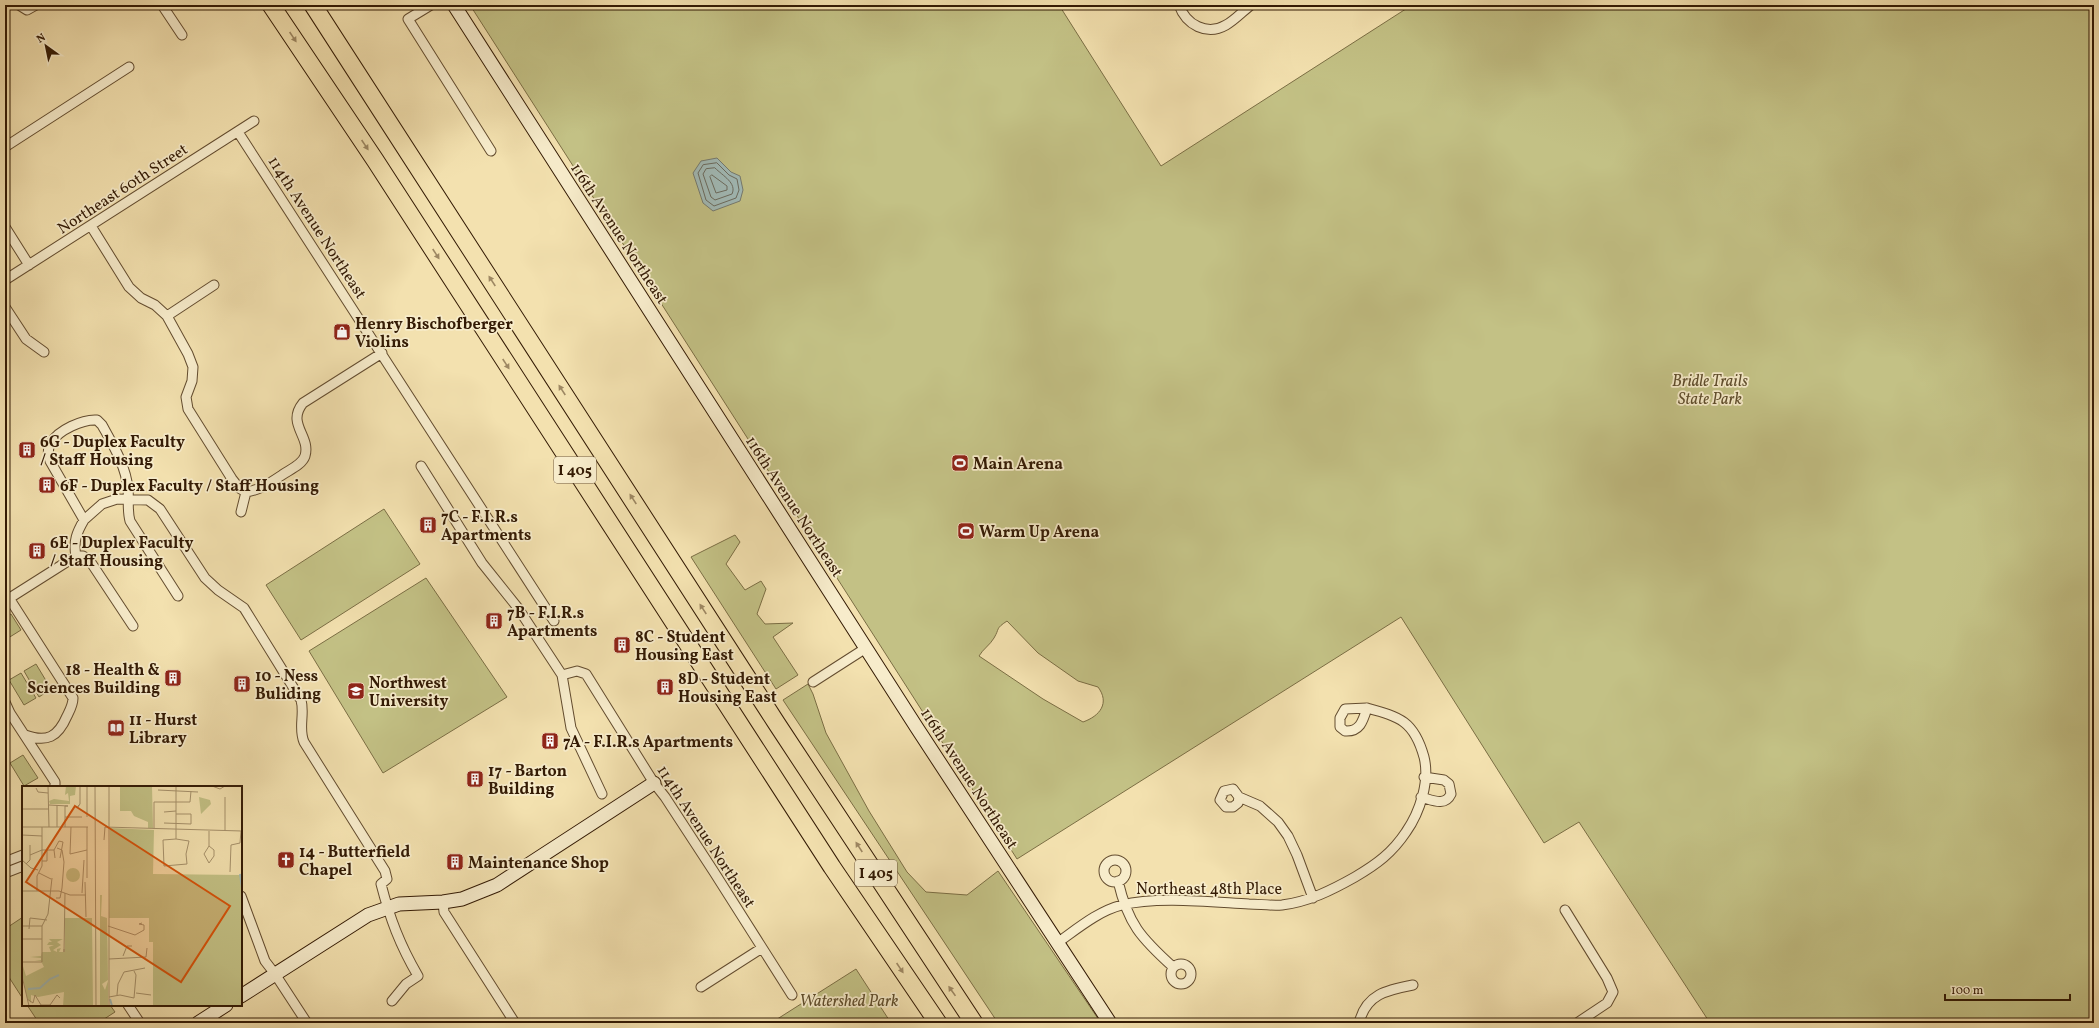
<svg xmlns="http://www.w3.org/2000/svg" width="2099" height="1028" font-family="Vollkorn,serif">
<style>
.green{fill:#c3c185;stroke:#7b6e44;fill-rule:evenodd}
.water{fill:#a1bab7;stroke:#757a6f}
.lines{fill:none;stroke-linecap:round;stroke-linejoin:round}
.shore{stroke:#6a6a5e;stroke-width:1}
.street-casing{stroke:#634c2f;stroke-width:11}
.secondary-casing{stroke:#331a04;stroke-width:15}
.highway-casing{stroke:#331a04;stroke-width:19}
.street{stroke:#f7eccb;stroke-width:9}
.secondary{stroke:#f7eccb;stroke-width:13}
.highway{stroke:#f3e1af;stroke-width:17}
.oneway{fill:#9d8762}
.labels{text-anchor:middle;stroke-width:3.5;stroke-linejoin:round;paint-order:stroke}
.shield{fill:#f7eccb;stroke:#6e5940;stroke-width:1}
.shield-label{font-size:15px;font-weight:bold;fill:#331a04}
.street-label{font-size:16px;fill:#331a04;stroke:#f7eccb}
.poi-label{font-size:16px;font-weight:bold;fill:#331a04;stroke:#f7eccb;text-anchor:start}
.park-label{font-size:16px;font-style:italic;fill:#5e4c2b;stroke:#f7eccb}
.inset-river{fill:none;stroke:#a1bab7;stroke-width:2}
.inset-road{fill:none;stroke:#a6916b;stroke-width:1}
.view{fill:#d6530b;fill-opacity:0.15;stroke:#d6530b;stroke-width:2}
.inset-edge{fill:none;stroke:#331a04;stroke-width:2}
</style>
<rect width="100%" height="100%" fill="#f3e1af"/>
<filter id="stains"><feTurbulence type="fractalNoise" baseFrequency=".005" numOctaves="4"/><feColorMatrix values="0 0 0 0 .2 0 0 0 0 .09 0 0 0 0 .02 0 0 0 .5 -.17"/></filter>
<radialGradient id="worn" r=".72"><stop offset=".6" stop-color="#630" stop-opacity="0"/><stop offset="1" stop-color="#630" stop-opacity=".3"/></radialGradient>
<!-- green -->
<path class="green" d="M470,5h589l102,161 251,-161h682v1018h-384l-131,-201 -35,21 -143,-226 -384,242zM1007,621l31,32 40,28 20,6c12,16 2,29 -15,35l-40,-23 -64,-43c4,-7 11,-11 15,-18 6,-10 1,-9 13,-17z
M384,509l36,55 -119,76 -35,-55z
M735,535l5,7 -14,22 19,26 16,-9 5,8 -9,25 8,10 28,-1 -20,14 25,38 -22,14 -85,-132z
M426,578l81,119 -124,76 -74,-122z
M11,614l10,16 -16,10v-23z
M36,664l15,25 -12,8 -15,-26z
M21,673l15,25 -12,7 -15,-25z
M808,684l5,10 13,39 43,78 38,61 19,20 41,3 31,-24 103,152h-103l-215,-323z
M23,755l15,23 -14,8 -14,-23z
M23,917v82l-18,-28v-42z
M856,969l35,54h-120z
M27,1005h83l5,7 -17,11h-59z"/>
<!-- water -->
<path class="water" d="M717,158l14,14 9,4 3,14 -3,11 -27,10 -10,-8 -10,-30 8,-12z"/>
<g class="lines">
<!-- shore -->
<path class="shore" d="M717,163l12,12 8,4 2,11 -3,8 -22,8 -8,-6 -8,-27 5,-8z
M715,168c8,8 22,15 17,26l-17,6 -4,-3 -8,-23 3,-5z
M712,175l15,11v4l-11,3 -6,-16z"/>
<defs>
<path id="street" d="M19,5l8,5 9,-5
M162,5l20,30
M431,5l-23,14 83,132
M1179,5c7,20 28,31 47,20 9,-5 17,-14 25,-20
M238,132l316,489
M5,147l124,-80
M91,226l38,61 12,11 14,7 12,11 21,38 5,13 -1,14 -6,16 2,12 44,70 7,9 7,4
M5,227l24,38
M5,280l249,-159
M5,307l21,32 18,13
M167,316l47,-31
M421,466l61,97 36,45 44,67 9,53 31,66
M246,492c14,-2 24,-9 36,-17 7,-5 20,-10 23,-19 6,-20 -19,-32 -2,-53l79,-50
M241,512l5,-20
M84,520l18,-16 15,-5 31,1 12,9 45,69 13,12 26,18 57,92c4,14 -3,28 3,42l81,129 2,8 -6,5c9,35 19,61 37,92l-12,8 -14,17
M9,598l64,100c0,7 -3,12 -6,18 -9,21 -20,27 -42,19
M5,601l71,-45
M133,626l-43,-65 -7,-5h-7c-3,-15 1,-24 8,-36l-34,-59c-2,-6 -3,-12 1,-18 7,-13 32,-24 46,-23l5,5c11,20 24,41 26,64 1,11 -1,21 2,32l48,75
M562,675l15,-4 9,3 68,109 11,14 49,75 78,123
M813,682l53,-34
M5,702l5,11 45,69v5
M1239,797l-1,6 -5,4h-7l-6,-7 4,-9 9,-2 6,8 21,9 18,16 10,14 9,19 16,43
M1421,797c11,3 24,10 30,-3l-2,-10 -5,-4 -20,-3
M1104 871a11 11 0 1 1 22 0a11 11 0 1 1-22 0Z
M5,862l18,-7
M5,873l18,-7
M1118,881c10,43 23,57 55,86
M241,896l24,65 10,13 32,49
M443,902l1,10 71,111
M1565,910l42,68 6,14 -6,11 -30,20
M1057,943c20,-14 41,-32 65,-38 34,-9 90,-3 127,-1 10,0 22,2 33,1 26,-3 50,-15 73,-28 22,-13 37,-24 51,-45 14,-20 24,-51 18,-75 -10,-36 -24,-40 -57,-49 -4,13 -7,24 -22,23l-5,-4v-9l5,-9 22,-1
M1171 974a10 10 0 1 1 20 0a10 10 0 1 1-20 0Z
M701,987l61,-39
M128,1005l12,18
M1359,1023c7,-29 28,-33 54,-38"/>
<path id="secondary" d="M454,5l463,723 193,295
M241,996l127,-81 31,-11 44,-2 19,-3 35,-14 157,-102
M198,1023l28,-18"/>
<path id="highway" d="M271,5l104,155 457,707 106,156
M313,5l464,719 197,299"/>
</defs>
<!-- street casing -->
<use href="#street" class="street-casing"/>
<!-- secondary casing -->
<use href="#secondary" class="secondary-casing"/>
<!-- highway casing -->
<use href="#highway" class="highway-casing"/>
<!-- street -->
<use href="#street" class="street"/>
<!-- secondary -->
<use href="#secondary" class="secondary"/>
<!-- highway -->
<use href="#highway" class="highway"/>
</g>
<!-- one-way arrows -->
<defs><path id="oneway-solid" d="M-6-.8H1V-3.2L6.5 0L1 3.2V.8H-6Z"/></defs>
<g class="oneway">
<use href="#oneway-solid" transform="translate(293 37) rotate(56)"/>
<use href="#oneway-solid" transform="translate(365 145) rotate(56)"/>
<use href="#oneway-solid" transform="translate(436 254) rotate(57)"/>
<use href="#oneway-solid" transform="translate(492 281) rotate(-123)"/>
<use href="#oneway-solid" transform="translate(506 364) rotate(57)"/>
<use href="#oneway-solid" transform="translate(562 390) rotate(-123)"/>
<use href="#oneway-solid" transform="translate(633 499) rotate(-123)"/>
<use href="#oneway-solid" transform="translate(703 609) rotate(-123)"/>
<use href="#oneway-solid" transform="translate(859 847) rotate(-123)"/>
<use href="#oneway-solid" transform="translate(900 968) rotate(56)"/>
<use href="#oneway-solid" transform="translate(952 991) rotate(-125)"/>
</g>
<!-- icons -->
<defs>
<symbol id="shop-square" viewBox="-11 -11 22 22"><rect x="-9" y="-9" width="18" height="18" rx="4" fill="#8f2418" stroke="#f7eccb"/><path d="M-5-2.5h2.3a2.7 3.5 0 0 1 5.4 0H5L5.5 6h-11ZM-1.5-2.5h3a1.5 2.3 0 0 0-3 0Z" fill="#fff"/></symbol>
<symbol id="building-square" viewBox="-11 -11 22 22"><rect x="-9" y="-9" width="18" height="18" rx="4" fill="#8f2418" stroke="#f7eccb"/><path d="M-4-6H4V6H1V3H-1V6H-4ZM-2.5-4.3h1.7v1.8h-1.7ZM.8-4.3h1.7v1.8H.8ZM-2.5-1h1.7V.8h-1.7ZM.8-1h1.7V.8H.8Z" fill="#fff"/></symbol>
<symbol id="stadium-square" viewBox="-11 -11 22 22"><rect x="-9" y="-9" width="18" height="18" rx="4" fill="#8f2418" stroke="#f7eccb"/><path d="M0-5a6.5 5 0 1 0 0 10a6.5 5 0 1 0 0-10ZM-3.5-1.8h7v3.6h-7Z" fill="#fff"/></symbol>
<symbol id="university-square" viewBox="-11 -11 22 22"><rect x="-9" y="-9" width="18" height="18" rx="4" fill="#8f2418" stroke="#f7eccb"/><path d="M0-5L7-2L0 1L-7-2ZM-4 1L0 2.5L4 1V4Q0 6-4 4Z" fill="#fff"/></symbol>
<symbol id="library-square" viewBox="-11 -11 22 22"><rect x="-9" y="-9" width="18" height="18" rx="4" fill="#8f2418" stroke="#f7eccb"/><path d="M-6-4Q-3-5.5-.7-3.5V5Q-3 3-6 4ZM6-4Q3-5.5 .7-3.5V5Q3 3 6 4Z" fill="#fff"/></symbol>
<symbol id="church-square" viewBox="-11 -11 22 22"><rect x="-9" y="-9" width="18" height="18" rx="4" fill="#8f2418" stroke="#f7eccb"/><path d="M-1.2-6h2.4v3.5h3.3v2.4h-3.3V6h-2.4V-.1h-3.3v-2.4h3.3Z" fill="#fff"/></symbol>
</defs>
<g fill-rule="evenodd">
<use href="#shop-square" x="332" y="322" width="20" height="20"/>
<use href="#building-square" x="17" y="440" width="20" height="20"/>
<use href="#stadium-square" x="950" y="453" width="20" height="20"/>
<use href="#building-square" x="37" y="475" width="20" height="20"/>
<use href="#building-square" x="418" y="515" width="20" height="20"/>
<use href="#stadium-square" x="956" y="521" width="20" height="20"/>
<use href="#building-square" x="27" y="541" width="20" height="20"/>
<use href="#building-square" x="484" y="611" width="20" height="20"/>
<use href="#building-square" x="612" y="635" width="20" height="20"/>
<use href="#building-square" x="163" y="668" width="20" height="20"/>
<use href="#building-square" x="232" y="674" width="20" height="20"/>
<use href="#building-square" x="655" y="677" width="20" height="20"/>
<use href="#university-square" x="346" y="681" width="20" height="20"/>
<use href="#library-square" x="106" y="718" width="20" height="20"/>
<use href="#building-square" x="540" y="731" width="20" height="20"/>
<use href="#building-square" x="465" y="769" width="20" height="20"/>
<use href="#church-square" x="276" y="850" width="20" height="20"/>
<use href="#building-square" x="445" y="852" width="20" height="20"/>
</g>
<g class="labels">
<!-- shield labels -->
<g class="shield">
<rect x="554" y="457" width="42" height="26" rx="3"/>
<rect x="855" y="860" width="42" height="26" rx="3"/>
</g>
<g class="shield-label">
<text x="575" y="475">I 405</text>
<text x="876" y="878">I 405</text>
</g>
<!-- street labels -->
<g class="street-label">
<text transform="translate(122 188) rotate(-33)" y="6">Northeast 60th Street</text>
<text transform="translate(318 227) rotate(57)" y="6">114th Avenue Northeast</text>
<text transform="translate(620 233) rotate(57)" y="6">116th Avenue Northeast</text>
<text transform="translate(795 506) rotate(57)" y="6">116th Avenue Northeast</text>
<text transform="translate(970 778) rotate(57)" y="6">116th Avenue Northeast</text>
<text transform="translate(707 836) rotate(57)" y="6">114th Avenue Northeast</text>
<text x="1209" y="894">Northeast 48th Place</text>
</g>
<!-- poi labels -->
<g class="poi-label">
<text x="355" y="329">Henry Bischofberger<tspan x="355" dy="18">Violins</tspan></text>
<text x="40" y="447">6G - Duplex Faculty<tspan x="40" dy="18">/ Staff Housing</tspan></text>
<text x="973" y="469">Main Arena</text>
<text x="60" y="491">6F - Duplex Faculty / Staff Housing</text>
<text x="441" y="522">7C - F.I.R.s<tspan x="441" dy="18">Apartments</tspan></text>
<text x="979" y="537">Warm Up Arena</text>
<text x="50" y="548">6E - Duplex Faculty<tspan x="50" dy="18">/ Staff Housing</tspan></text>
<text x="507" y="618">7B - F.I.R.s<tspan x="507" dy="18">Apartments</tspan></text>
<text x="635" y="642">8C - Student<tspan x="635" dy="18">Housing East</tspan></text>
<text x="160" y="675" text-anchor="end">18 - Health &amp;<tspan x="160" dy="18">Sciences Building</tspan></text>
<text x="255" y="681">10 - Ness<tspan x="255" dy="18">Buliding</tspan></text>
<text x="678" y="684">8D - Student<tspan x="678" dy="18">Housing East</tspan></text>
<text x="369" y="688">Northwest<tspan x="369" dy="18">University</tspan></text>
<text x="129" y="725">11 - Hurst<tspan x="129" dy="18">Library</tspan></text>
<text x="563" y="747">7A - F.I.R.s Apartments</text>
<text x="488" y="776">17 - Barton<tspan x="488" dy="18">Building</tspan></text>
<text x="299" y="857">14 - Butterfield<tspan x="299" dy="18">Chapel</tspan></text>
<text x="468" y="868">Maintenance Shop</text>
</g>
<!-- park labels -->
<g class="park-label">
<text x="1710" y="386">Bridle Trails<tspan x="1710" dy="18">State Park</tspan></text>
<text x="849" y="1006">Watershed Park</text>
</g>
</g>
<!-- overview -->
<g transform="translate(22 786)">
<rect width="220" height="220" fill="#f3e1af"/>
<path d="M44,0h10l-1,9 -5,1v8h-20l-1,-3 5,-2 15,2 -1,-8 -3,2zM98,0h32l1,42h-5v-6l-14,-6 -3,-5h-11zM177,11l11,3 1,4 -10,10zM88,42l44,2 -1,44 88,1 1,-44v175h-89v-64h-4v-24h-40zM44 89a7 7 0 1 1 14 0a7 7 0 1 1-14 0ZM78,109h2l-1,21 6,2 1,62 -6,4 3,6 3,-9v25h-8zM43,132h27l1,88h-30l1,-14 -26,5 -7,-2v8l-4,-5 -5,-25v-10l4,13 18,-9 -3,-6h-6l6,-1v-2l-11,-1 11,-1 1,-4h9l-2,-5 5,-2h-7l2,-3h3l-3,-3h14l-6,3 4,3 -8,5 4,2v-3l4,-1 -2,4h6z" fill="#c3c185"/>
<path class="inset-river" d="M218,88l2,14M6,203l12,-1 10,-9 9,-4M88,213l2,7h7"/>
<path class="inset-road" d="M26,0l1,41M65,0v31M73,0l1,220M87,0v220M190,0l8,3 5,-3M14,2l2,4 10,1M136,4l40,2M203,11v34M27,19l19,1h-3M35,19v22M57,19l-2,3 3,-4v-18M43,20v21M0,23h27M142,26l12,-1M43,31h17M142,37l27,1v-10h-15M0,41h66M132,43v-27h36l1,-11M0,49l20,1M154,53l13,2 -3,13 1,10 -23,2 -1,-26zM154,53v-53M82,54l1,-13 137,4M187,60l5,4v6l-5,7 -5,-9zM187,60v-15M48,68l1,-27M48,68l17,-4M8,69l12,-5h12M33,72l-1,-8 5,-9 4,1 -3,16M0,74l9,8 7,2M20,75h5v-11M4,78l4,-4v-15M208,86l1,-27 9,-2 1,-12M17,87l12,6M65,92v-51M63,96l1,35M0,105h37l11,4h16M15,105v-15l5,-10v-39M60,107l2,-33M34,112h4l2,-10 2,-26 -2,-12 -5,-2M0,140h20M20,140l6,-12 4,-36M86,140l27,9 9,-5v-5l-5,-1 3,-1M7,143l1,-11 17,2M0,153h20M42,163v3l1,-59M101,170l4,-10h5M87,173l37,-2 1,-9M0,176h20v-36M0,190l7,30M114,207l15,2M95,209l1,-11 6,-12 21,-4M87,211l11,-2 14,3 2,-23 -2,-4M5,213l6,4 2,-8 6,10h9l7,-10 3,3"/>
<path class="view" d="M53,20l155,100 -49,76 -155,-100z"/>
<rect width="220" height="220" class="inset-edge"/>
</g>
<!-- margin -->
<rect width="2099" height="1028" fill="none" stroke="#f3e1af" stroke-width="20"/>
<rect x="6" y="6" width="2087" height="1016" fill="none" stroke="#331a04" stroke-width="2"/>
<rect x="10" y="10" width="2079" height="1008" fill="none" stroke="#331a04"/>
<!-- north arrow -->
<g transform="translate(46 46) rotate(327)" stroke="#f7eccb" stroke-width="3" paint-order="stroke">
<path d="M0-3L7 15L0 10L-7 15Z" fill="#331a04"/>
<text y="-6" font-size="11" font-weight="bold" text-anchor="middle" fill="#331a04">N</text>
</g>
<!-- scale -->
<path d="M1945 994v6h125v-6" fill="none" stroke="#331a04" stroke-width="2"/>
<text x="1951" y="994" font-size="12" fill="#331a04" stroke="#f7eccb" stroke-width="3" paint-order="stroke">100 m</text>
<rect width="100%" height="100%" filter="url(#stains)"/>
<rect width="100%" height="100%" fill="url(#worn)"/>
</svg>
